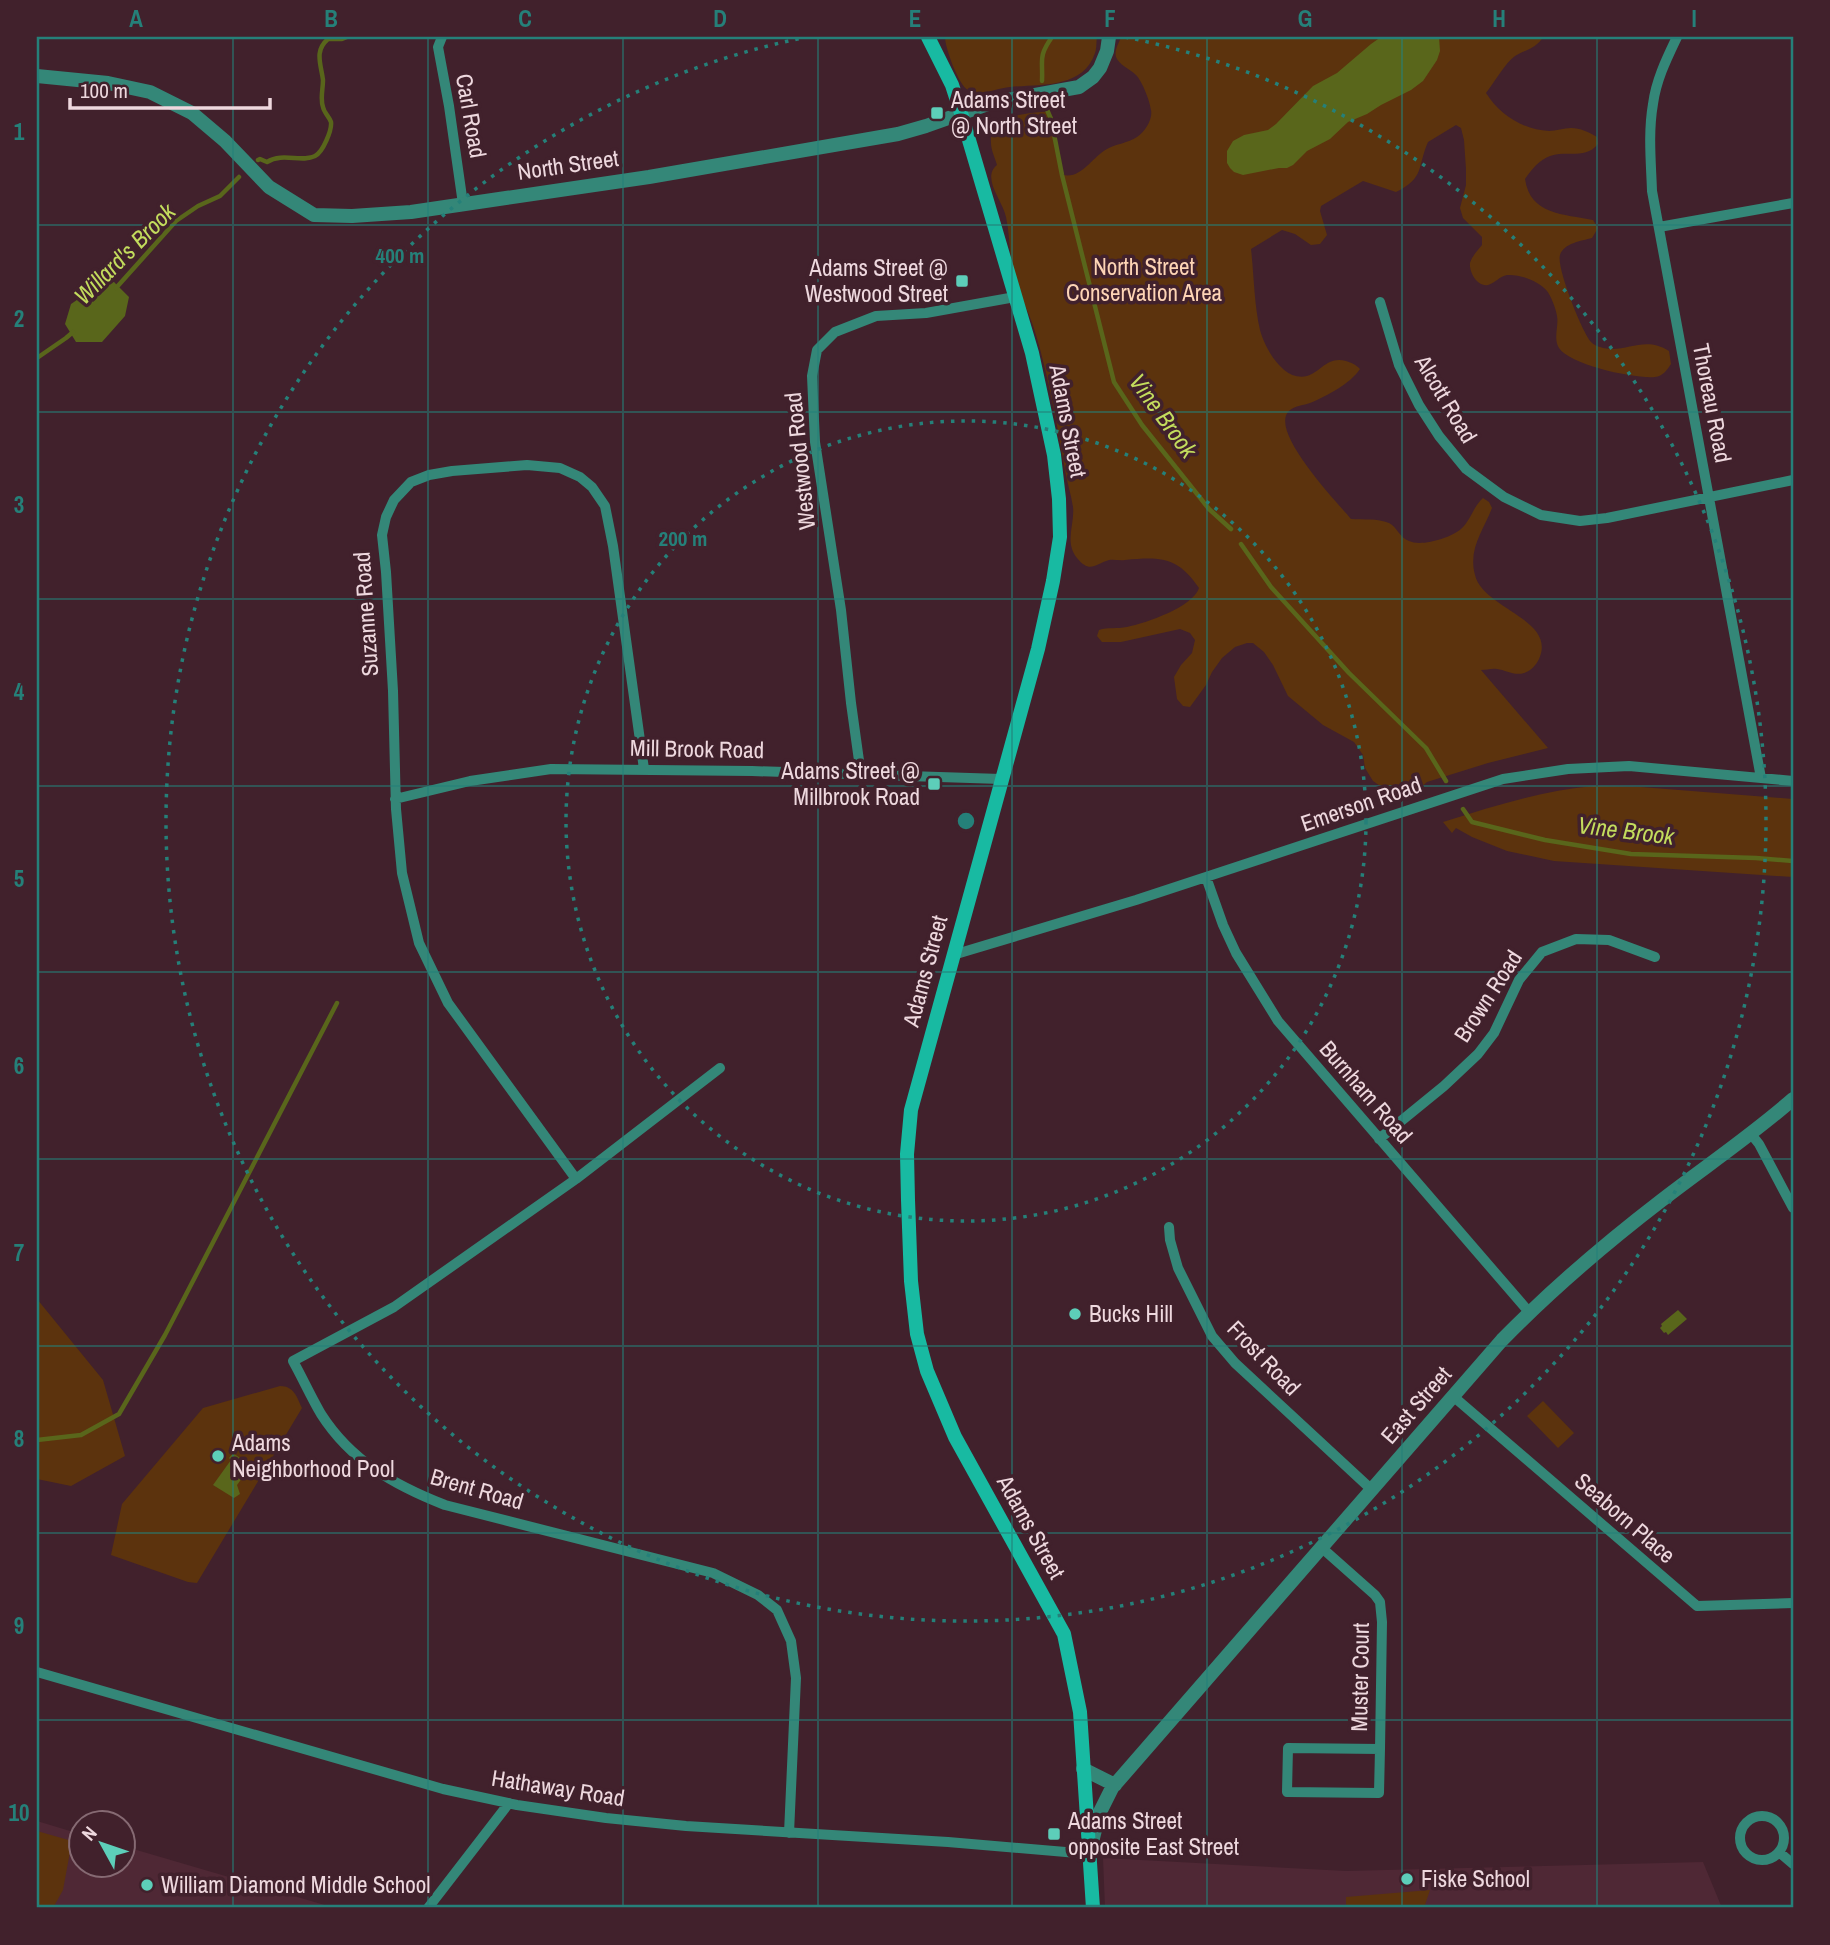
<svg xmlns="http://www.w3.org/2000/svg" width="1830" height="1945" font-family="'Archivo Narrow',sans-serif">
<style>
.built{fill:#4f2835}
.green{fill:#5c330d}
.water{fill:#59661b}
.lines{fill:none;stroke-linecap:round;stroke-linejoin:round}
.stream{stroke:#59661b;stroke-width:4.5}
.minor{stroke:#348778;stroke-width:10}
.tertiary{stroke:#348778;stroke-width:14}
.secondary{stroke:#18baa2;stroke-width:14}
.grid{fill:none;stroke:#258079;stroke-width:2;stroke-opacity:0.55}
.ring{fill:none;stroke:#258079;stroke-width:3.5;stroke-dasharray:3.5 7}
.poi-dot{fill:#5dceb9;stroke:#41212c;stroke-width:2.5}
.labels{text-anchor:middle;stroke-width:7;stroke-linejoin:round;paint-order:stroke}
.poi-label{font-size:23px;fill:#eed8de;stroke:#41212c;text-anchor:start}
.street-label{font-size:23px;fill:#eed8de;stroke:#41212c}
.park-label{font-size:23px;fill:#fdd4b5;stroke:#41212c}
.water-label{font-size:24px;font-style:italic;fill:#c3dc5d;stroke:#41212c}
.centre{fill:#258079;stroke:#41212c;stroke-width:3.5}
.ring-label{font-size:21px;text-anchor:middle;font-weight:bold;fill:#258079;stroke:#41212c;stroke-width:7;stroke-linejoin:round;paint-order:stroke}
.neatline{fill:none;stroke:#258079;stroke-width:2.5}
.grid-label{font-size:23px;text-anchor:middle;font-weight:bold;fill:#258079}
</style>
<rect width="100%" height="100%" fill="#41212c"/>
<!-- built -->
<path class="built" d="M37,1821l43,13v30h42l1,-18 205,60 3,2h-294z
M1103,1858l243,13 357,-9 19,46h-617z"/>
<!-- green -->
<path class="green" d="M945,37h152c-1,5 0,11 -2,16 -12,36 -55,31 -85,34 -13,1 -29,10 -42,3 -9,-4 -23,-42 -23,-53z
M1121,37h422c-6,11 -18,13 -28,19 -10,7 -21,27 -29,37 13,21 37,37 63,38 7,0 15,-3 22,-3 9,0 18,4 26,9l1,7c-13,16 -30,6 -48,12 -11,4 -18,13 -25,23 5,36 39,35 68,41l5,8 -6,10c-11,3 -28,5 -32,17 -4,12 22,77 31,87 2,2 7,5 9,5 25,8 43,-13 69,4l2,13c-4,6 -8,12 -16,13 -20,2 -85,-12 -96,-29 -6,-9 0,-23 -2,-32 -1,-7 -6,-20 -10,-25 -8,-10 -27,-17 -40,-16 -7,1 -12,8 -19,10 -11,2 -19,-13 -18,-22 2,-7 8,-13 12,-18v-8l-19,-19 -3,-10 6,-23v-16l-2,-29 -3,-12 -5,-3 -28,17c-11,25 -3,36 -32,50l-33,-11 -42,25 -1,5 7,24 -7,9 -9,1 -16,-11 -13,-4 -31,19c3,26 3,55 9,81 5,19 24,52 47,46 14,-4 20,-20 39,-15 6,2 9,3 14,8 -10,15 -33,27 -50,34 -6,2 -15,3 -20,7 -24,19 48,93 61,109 13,1 26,-1 38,4 8,4 11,15 20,18 12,6 42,-3 52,-12 10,-9 12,-22 22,-31l6,4 3,6c-9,23 -24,41 -17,67 8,34 82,44 64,84 -3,6 -8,12 -15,14 -10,3 -18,-3 -27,-4 -5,-1 -11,1 -16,1l67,78 -60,15 -61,19 -9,8 -16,2 -16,-2 -13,-9 -8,-13 -2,-13 -9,-13 -31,-17 -35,-29 -15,-31 -9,-13 -11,-9h-6l-12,4 -13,11 -10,14 -6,13 -16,22 -7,-1 -6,-7 -3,-22 7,-12 11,-12 3,-13 -5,-7 -10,-4 -59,13h-19l-5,-6 2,-6c9,-3 18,-1 28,-3 19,-4 66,-20 72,-39 -22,-32 -39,-31 -74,-28 -5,1 -11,-1 -16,0 -14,4 -19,14 -32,-2 -13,-16 -2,-34 -4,-51 -2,-13 -6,-25 -8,-37 -8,-45 -16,-91 -29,-135 -6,-22 -18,-42 -23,-65 -4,-17 -3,-35 -7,-53 -3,-16 -25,-39 -9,-52 -2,-7 -6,-15 -6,-22 -3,-30 38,-29 58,-32l14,64c19,4 29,-18 44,-26 9,-5 21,-6 30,-12 8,-5 16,-18 14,-27 -1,-9 -9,-29 -15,-35 -6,-6 -17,-10 -20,-18 -2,-7 3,-14 5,-20z
M1594,786l47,1 152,12v78l-239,-16 -47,-10 -35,-14 -16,-9 -4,5 -9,-11c51,-16 97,-31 151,-36z
M37,1299l66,81 22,76 -54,30 -34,-7z
M280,1386c14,0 17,11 22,22l-105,175 -9,-1 -77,-27 11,-51 81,-96z
M1543,1401l31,32 -16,15 -31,-32z
M37,1831l35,10 -9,49 -10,18h-16z
M1430,1890l-6,18h-78v-11z"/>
<!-- water -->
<path class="water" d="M1381,37h58l1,14 -3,9 -14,21 -12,9 -30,15 -14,9 -19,8 -18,17 -23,12 -14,14 -6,3h-8l-36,7 -9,-3 -4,-4 -3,-5v-12l6,-10 11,-6 24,-5 8,-6 37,-38 24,-13 34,-29z
M114,282l15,15 -4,19 -23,26h-26l-11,-18 6,-20 28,-19z
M1678,1310l9,9 -19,16 -2,-3 -2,1 -4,-5 2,-2 -1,-2z
M233,1453l18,13 -14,19 3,9 -6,4 -21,-13 18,-25 -2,-2z"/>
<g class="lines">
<!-- stream -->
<path class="stream" d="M1042,81c1,-22 -4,-24 10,-44
M1045,105l6,14 11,56 52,207 28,43 67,84 22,20
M258,160l2,-1 7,3c16,-10 34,1 48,-6 8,-4 17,-26 16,-34 -2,-6 -7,-9 -8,-15 -3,-8 0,-18 0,-27 -2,-16 -9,-29 5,-41h14l5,-2
M116,288l60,-67 22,-15 22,-10 19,-19
M37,358l29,-20 7,-6
M1241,544l30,43 78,86 77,75 20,33
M1463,809l9,13 73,18 86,14 125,4 37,3
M37,1440l44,-5 38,-21 46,-79 172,-332"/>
<!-- minor -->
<path class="minor" d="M442,37l-4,10 11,59 14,98
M1677,37c-10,21 -21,43 -24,67 -5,29 -2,58 -1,87l109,587
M1659,227l134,-24
M1380,302l19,63 20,40 20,31 27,33 38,28 37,18 39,6 27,-3 186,-38
M861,775l-10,-72 -10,-93 -26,-168 -3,-66 5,-26 18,-18 41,-16 50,-3 89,-16
M395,799l75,-18 81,-12 201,2 249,8
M1206,877l17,48 13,28 42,68 251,291
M953,955l183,-55 367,-121 65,-10 61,-3 164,15
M720,1068l-144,111 -182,128 -101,54c10,18 18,36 28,53 30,47 73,71 124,91l268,68 45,22 19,15 14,31 5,37 -7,155
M1751,1134l8,10 34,64
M1379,1139l65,-53 34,-32 16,-21 25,-53 23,-28 34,-13 33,1 46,17
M576,1179l-128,-176 -29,-60 -17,-70 -6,-64 -3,-118 -7,-119 -4,-37 4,-18 8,-17 17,-18 18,-7 23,-4 75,-6 33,3 20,9 12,10 13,19 8,40 31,223
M1169,1227l1,13 8,28 34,68 23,27 137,127
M1454,1397l243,209 96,-3
M1322,1548l53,47 5,7 2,20 -2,127 -92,-1 -1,44 92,1 1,-44
M37,1672l406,117 74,16 89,13 80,8 262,16 141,12
M1740 1838a22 22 0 1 1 44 0a22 22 0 1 1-44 0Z
M1779,1852l14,12
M428,1908l81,-105"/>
<!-- tertiary -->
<path class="tertiary" d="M37,76l71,7 42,9 42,21 33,28 44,46 45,28 38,1 59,-4 238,-35 249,-43 28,-8 65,-23 88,-16 14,-10 7,-9 7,-17 2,-14
M1083,1769l32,16
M1091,1846l8,-32 13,-26 390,-448c50,-51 104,-97 160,-140 44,-34 90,-65 131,-101"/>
<!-- secondary -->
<path class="secondary" d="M928,37l24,48 9,28 71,240 22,102 5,44 1,38 -7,44 -15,68 -127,461 -4,44 1,46 3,81 6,53 10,37 28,66 109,197 16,78 13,196"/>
</g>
<!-- grid -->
<path class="grid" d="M233,37v1871M428,37v1871M623,37v1871M818,37v1871M1012,37v1871M1207,37v1871M1402,37v1871M1597,37v1871M37,225h1756M37,412h1756M37,599h1756M37,786h1756M37,972h1756M37,1159h1756M37,1346h1756M37,1533h1756M37,1720h1756"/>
<!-- distance rings -->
<g class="ring">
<circle cx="966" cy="821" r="400"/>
<path d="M1125 37A800 800 0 1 1 807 37"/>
</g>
<!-- markers -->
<g class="poi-dot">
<rect x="930" y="106" width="14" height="14" rx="3.5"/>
<rect x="955" y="274" width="14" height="14" rx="3.5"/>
<rect x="927" y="777" width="14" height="14" rx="3.5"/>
<circle cx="1075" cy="1314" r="7"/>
<circle cx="218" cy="1456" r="7"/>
<rect x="1047" y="1827" width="14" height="14" rx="3.5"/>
<circle cx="1407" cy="1879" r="7"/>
<circle cx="147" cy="1885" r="7"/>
</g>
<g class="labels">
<!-- poi labels -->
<g class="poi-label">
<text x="951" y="108">Adams Street<tspan x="951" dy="26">@ North Street</tspan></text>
<text x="948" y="276" text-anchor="end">Adams Street @<tspan x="948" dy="26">Westwood Street</tspan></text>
<text x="920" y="779" text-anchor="end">Adams Street @<tspan x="920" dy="26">Millbrook Road</tspan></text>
<text x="1089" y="1322">Bucks Hill</text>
<text x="232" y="1451">Adams<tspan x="232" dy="26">Neighborhood Pool</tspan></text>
<text x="1068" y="1829">Adams Street<tspan x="1068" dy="26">opposite East Street</tspan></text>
<text x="1421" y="1887">Fiske School</text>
<text x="161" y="1893">William Diamond Middle School</text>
</g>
<!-- street labels -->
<g class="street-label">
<text transform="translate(471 116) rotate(80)" y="8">Carl Road</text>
<text transform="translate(568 165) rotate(-8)" y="8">North Street</text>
<text transform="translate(1446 399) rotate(59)" y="8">Alcott Road</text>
<text transform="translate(1712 403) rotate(79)" y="8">Thoreau Road</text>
<text transform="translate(1068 421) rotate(79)" y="8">Adams Street</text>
<text transform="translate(800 461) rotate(-96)" y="8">Westwood Road</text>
<text transform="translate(366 614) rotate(-94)" y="8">Suzanne Road</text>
<text transform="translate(697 749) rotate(1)" y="8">Mill Brook Road</text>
<text transform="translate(1361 804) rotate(-19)" y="8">Emerson Road</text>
<text transform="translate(925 971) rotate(-75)" y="8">Adams Street</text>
<text transform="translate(1488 996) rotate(-57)" y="8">Brown Road</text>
<text transform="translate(1366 1092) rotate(49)" y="8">Burnham Road</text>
<text transform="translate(1264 1358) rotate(46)" y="8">Frost Road</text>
<text transform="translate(1416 1405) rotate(-49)" y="8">East Street</text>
<text transform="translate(477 1489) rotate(16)" y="8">Brent Road</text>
<text transform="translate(1625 1518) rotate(41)" y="8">Seaborn Place</text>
<text transform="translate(1031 1527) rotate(61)" y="8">Adams Street</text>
<text transform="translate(1360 1677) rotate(-89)" y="8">Muster Court</text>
<text transform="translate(558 1788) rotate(9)" y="8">Hathaway Road</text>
</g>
<!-- park labels -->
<g class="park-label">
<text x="1144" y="275">North Street<tspan x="1144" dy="26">Conservation Area</tspan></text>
</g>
<!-- water labels -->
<g class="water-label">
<text transform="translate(125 254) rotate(-45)" y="8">Willard's Brook</text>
<text transform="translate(1163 416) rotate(54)" y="8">Vine Brook</text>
<text transform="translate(1626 831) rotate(7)" y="8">Vine Brook</text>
</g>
</g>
<circle cx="966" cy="821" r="10" class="centre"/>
<g class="ring-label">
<text x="400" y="263">400 m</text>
<text x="683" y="546">200 m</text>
</g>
<!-- border -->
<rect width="1830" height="1945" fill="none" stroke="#41212c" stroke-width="77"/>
<!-- north arrow -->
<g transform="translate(102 1844) rotate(310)"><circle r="33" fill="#41212c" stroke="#866a73" stroke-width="2"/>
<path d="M0-5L12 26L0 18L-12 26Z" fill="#5dceb9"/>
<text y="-10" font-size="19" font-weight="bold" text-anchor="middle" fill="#eed8de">N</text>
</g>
<!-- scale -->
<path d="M70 98v10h200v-10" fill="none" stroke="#eed8de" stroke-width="3.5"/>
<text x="80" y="98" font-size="21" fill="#eed8de" stroke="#41212c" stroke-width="5" paint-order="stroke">100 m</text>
<rect x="38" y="38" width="1754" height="1868" class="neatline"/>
<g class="grid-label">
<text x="136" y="27">A</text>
<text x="331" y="27">B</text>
<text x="525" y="27">C</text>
<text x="720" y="27">D</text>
<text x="915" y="27">E</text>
<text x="1110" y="27">F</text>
<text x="1305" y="27">G</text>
<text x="1499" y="27">H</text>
<text x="1694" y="27">I</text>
<text x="19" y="140">1</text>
<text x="19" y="327">2</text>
<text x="19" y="513">3</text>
<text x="19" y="700">4</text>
<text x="19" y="887">5</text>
<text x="19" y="1074">6</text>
<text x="19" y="1261">7</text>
<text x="19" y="1447">8</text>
<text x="19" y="1634">9</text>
<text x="19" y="1821">10</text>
</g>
</svg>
